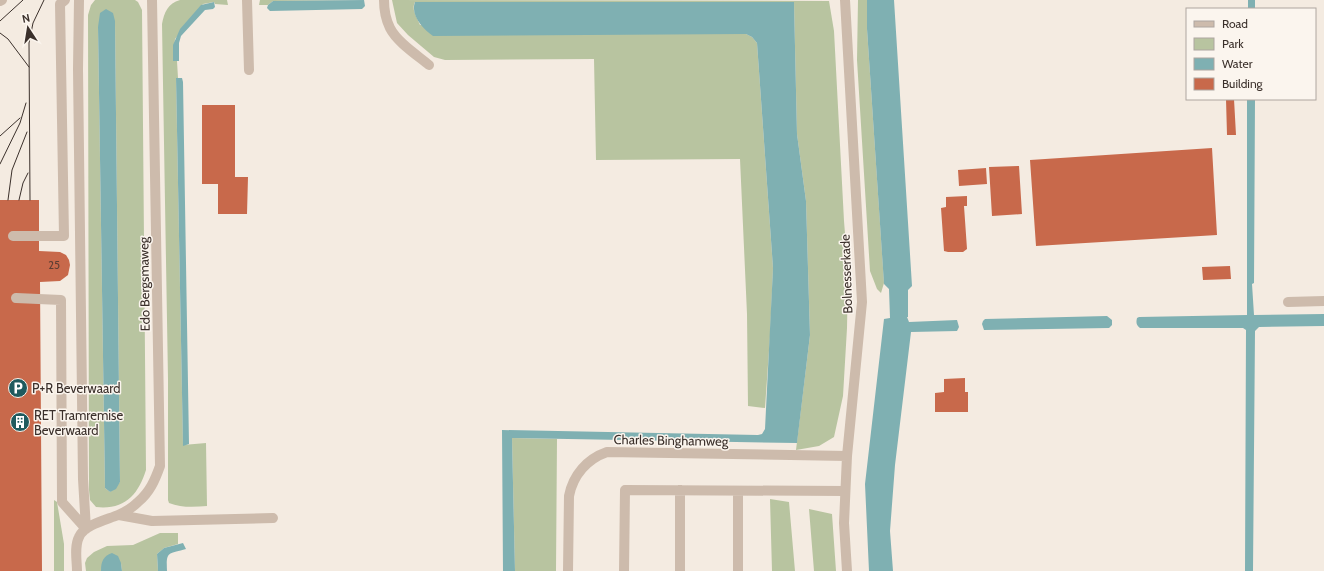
<svg xmlns="http://www.w3.org/2000/svg" width="1324" height="571" font-family="Cabin,sans-serif">
<style>
.green{fill:#b8c4a0;fill-rule:evenodd}
.water{fill:#7fb0b2}
.building{fill:#c8694b}
.lines{fill:none;stroke-linecap:round;stroke-linejoin:round}
.minor{stroke:#cdbbac;stroke-width:10}
.tram{stroke:#3b302b;stroke-width:1}
.labels{text-anchor:middle;stroke-width:3;stroke-linejoin:round;paint-order:stroke}
.number-label{font-size:11px;fill:#5e3e33}
.street-label{font-size:13px;fill:#3b302b;stroke:#fbf5ee}
.poi-label{font-size:13px;fill:#3b302b;stroke:#fbf5ee;text-anchor:start}
</style>
<rect width="100%" height="100%" fill="#f4ebe1"/>
<!-- green -->
<path class="green" d="M95,0h40l3,2 4,8 4,460c-8,25 -21,40 -50,37l-6,-7 -1,-10 -1,-475 3,-10zM115,21l5,461 -10,10 -5,-4 -7,-461z
M180,0h47l1,5 -13,-1 -1,-2 -11,2 -28,35 -2,22h4l1,17h-2l7,367 23,-2 1,63c-12,1 -26,2 -38,-3l-1,-3v-121l-6,-355c2,-11 6,-21 18,-24z
M260,0h103l-90,1 -5,4h-9z
M392,0l437,1 5,30 10,190 4,50 -1,57 -4,68 -9,41 -15,9 -23,4 14,-115 -4,-134 -9,-67 -3,-132h-379c-4,8 2,15 5,23l326,9 6,3 5,6 16,225 -3,68 -5,72 -17,-2 -1,-92 -7,-155 -144,1 -2,-101 -149,1 -11,-3 -26,-22 -11,-12z
M858,0h9v29l17,254 -3,10 -4,-4 -7,-18 -13,-211z
M512,438l45,1 -1,132h-41z
M770,499l19,3 6,69h-23z
M54,500l3,2 7,42v27h-10z
M809,509l23,5 4,57h-22z
M160,533h18v11l-14,4 -7,6 1,17h-36l-1,-8 -20,5v3h-15l-1,-8 2,-5 7,-6 13,-6 26,-1z"/>
<!-- water -->
<path class="water" d="M364,0l1,6 -3,3 -92,2 -3,-3 1,-3 5,-4z
M867,0h27l18,286 -4,4v27h-1l2,5 48,-2 2,7 -2,4 -46,1 -16,133 -5,66 3,40h-24l-4,-87 19,-165 6,-1 -1,-29 -5,-5 -17,-255z
M1248,0h7v9h-7z
M214,2l1,5 -2,2 -8,1 -24,26 -2,7v18h-6v-16l7,-16 21,-24z
M415,2h379l3,132 9,67 4,134 -13,108 -285,-5 3,133h-12l-1,-141 256,5 4,-1 3,-5 8,-161 -16,-225 -5,-6 -6,-3 -313,2c-10,-7 -23,-21 -18,-34z
M106,9l7,4 2,8 5,461 -4,7 -6,3 -5,-4 -7,-461 2,-14z
M176,78h6l1,4 6,362 -6,2z
M1247,99h8l-1,184 -2,1 2,31 70,-1v12l-65,1 -4,4 -2,240h-8l1,-241 -3,-2h-103c-4,-3 -4,-6 -3,-10l2,-1 108,-2z
M1107,316l5,4v5l-3,3 -125,2 -2,-6 1,-3 2,-2z
M183,543l3,6c-18,5 -20,2 -19,22h-9l-1,-17 7,-6z
M112,553l6,3 3,7 1,8h-21c0,-9 2,-15 11,-18z"/>
<!-- building -->
<path class="building" d="M1226,99h8l2,36h-9z
M202,105h33v72h13l-1,37h-29v-30h-16z
M1212,148l5,87 -181,11 -6,-86z
M1019,166l3,48 -30,2 -3,-49z
M986,168l1,16 -28,2 -1,-16z
M967,196v10h-3l3,43 -4,3h-15l-4,-1 -3,-43 5,-1v-10z
M0,200h39v51l21,1 6,3 3,5 1,5 -2,10 -8,6 -20,1 2,289h-42z
M1230,266l1,13 -28,1 -1,-13z
M965,378v14h3v20h-33v-19l9,-1v-13z"/>
<g class="lines">
<!-- minor -->
<path class="minor" d="M79,0l-1,69 5,410 3,50
M247,0l2,70
M384,0c0,9 2,20 6,28 7,14 27,27 39,37
M845,0l17,302 -15,154 -3,67 3,48
M0,1l2,-1
M13,236h51l-4,-232 5,-4
M16,298l45,2 1,202 24,27
M1288,302l36,-1
M680,490v81
M738,491v80
M119,515l33,6 121,-3
M77,571c0,-10 -3,-24 2,-34 5,-12 27,-17 39,-22 7,-3 15,-8 20,-13 12,-10 17,-22 22,-36l-8,-466
M568,571l1,-75c4,-21 18,-37 38,-44l240,4
M624,571l1,-81 220,1"/>
<!-- tram -->
<path class="tram" d="M0,21l23,-21
M0,33l8,6 21,28
M0,136l20,-18
M0,164l20,-41 6,-20
M8,200l4,-30 15,-38
M19,200l4,-17 5,-10
M30,200l-1,-157 4,-20 11,-23"/>
</g>
<!-- icons -->
<defs>
<symbol id="parking-disc" viewBox="-11 -11 22 22"><circle r="9.5" fill="#1f5a5e" stroke="#fbf5ee"/><path d="M-3.5-5.5H1a3.5 3.5 0 0 1 0 7H-1V5.5H-3.5ZM-1-3.4V-.6H.8a1.4 1.4 0 0 0 0-2.8Z" fill="#fff"/></symbol>
<symbol id="building-disc" viewBox="-11 -11 22 22"><circle r="9.5" fill="#1f5a5e" stroke="#fbf5ee"/><path d="M-4-6H4V6H1V3H-1V6H-4ZM-2.5-4.3h1.7v1.8h-1.7ZM.8-4.3h1.7v1.8H.8ZM-2.5-1h1.7V.8h-1.7ZM.8-1h1.7V.8H.8Z" fill="#fff"/></symbol>
</defs>
<g fill-rule="evenodd">
<use href="#parking-disc" x="7" y="377" width="22" height="22"/>
<use href="#building-disc" x="9" y="411" width="22" height="22"/>
</g>
<g class="labels">
<!-- number labels -->
<g class="number-label">
<text x="54" y="269">25</text>
</g>
<!-- street labels -->
<g class="street-label">
<text transform="translate(846 274) rotate(-92)" y="5">Bolnesserkade</text>
<text transform="translate(144 284) rotate(-91)" y="5">Edo Bergsmaweg</text>
<text transform="translate(671 440) rotate(1)" y="5">Charles Binghamweg</text>
</g>
<!-- poi labels -->
<g class="poi-label">
<text x="32" y="393">P+R Beverwaard</text>
<text x="34" y="420">RET Tramremise<tspan x="34" dy="15">Beverwaard</tspan></text>
</g>
</g>
<!-- legend -->
<rect x="1186" y="8" width="130" height="92" fill="#fbf5ee" stroke="#aea6a0"/>
<rect x="1194" y="21" width="20" height="6" fill="#cdbbac" stroke="#aea6a0"/>
<text x="1222" y="28" font-size="12" fill="#3b302b">Road</text>
<rect x="1194" y="38" width="20" height="12" fill="#b8c4a0" stroke="#aea6a0"/>
<text x="1222" y="48" font-size="12" fill="#3b302b">Park</text>
<rect x="1194" y="58" width="20" height="12" fill="#7fb0b2" stroke="#aea6a0"/>
<text x="1222" y="68" font-size="12" fill="#3b302b">Water</text>
<rect x="1194" y="78" width="20" height="12" fill="#c8694b" stroke="#aea6a0"/>
<text x="1222" y="88" font-size="12" fill="#3b302b">Building</text>
<!-- north arrow -->
<g transform="translate(28 28) rotate(348)" stroke="#fbf5ee" stroke-width="3" paint-order="stroke">
<path d="M0-3L7 15L0 10L-7 15Z" fill="#3b302b"/>
<text y="-6" font-size="11" font-weight="bold" text-anchor="middle" fill="#3b302b">N</text>
</g>
</svg>
